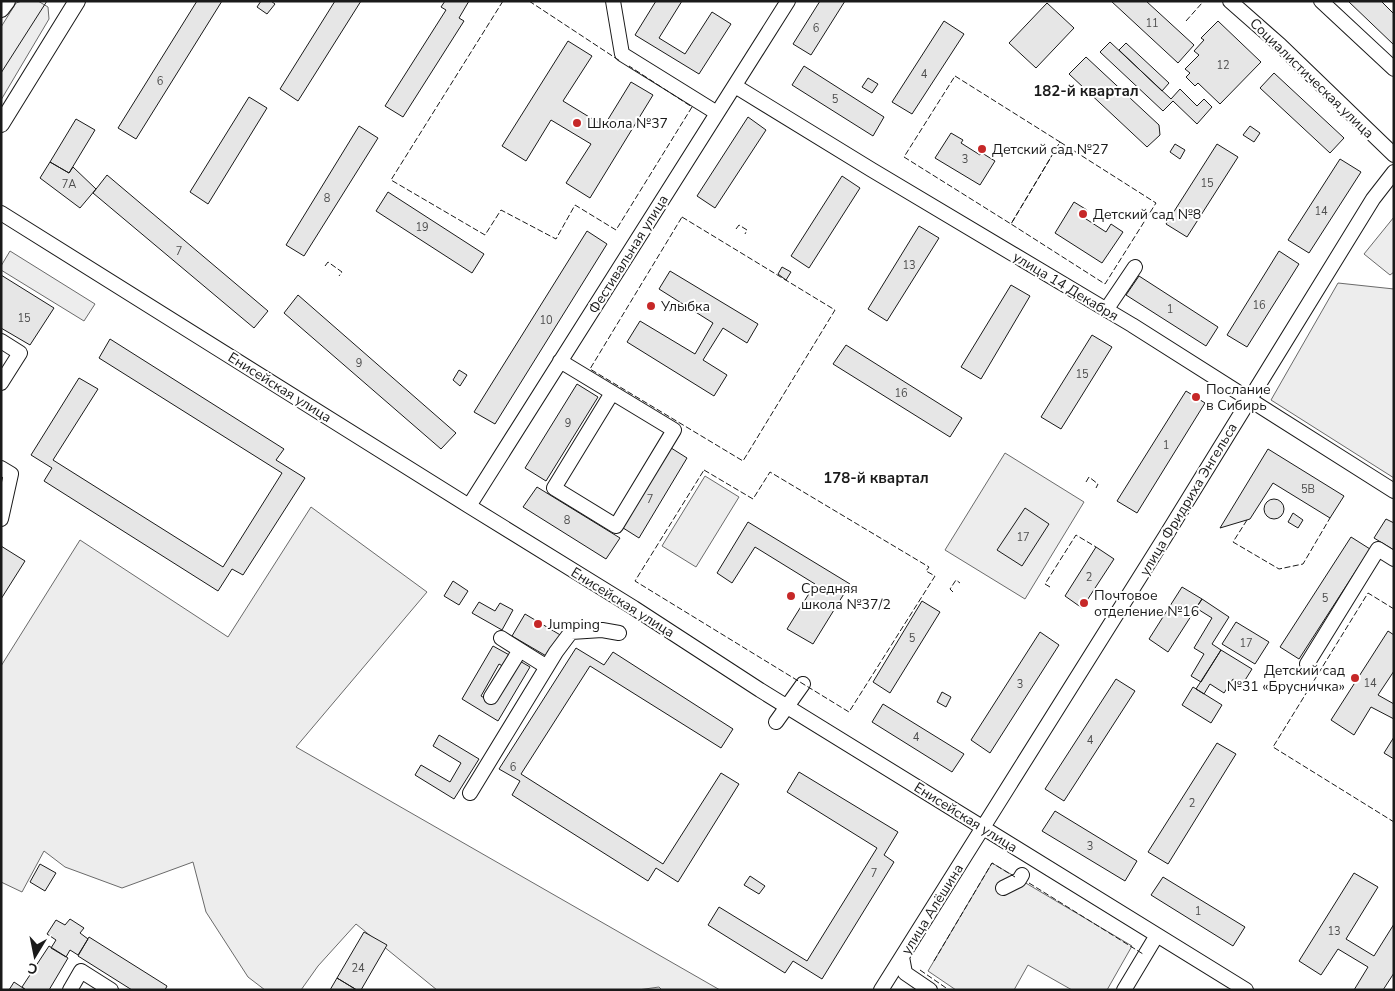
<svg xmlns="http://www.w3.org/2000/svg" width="1395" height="991" font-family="'Nunito Sans',sans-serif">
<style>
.built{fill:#ededed;stroke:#6a6a6a}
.building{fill:#e6e6e6;stroke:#1a1a1a}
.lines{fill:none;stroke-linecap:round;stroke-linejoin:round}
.minor-casing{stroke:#1a1a1a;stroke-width:16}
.major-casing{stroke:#1a1a1a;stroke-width:18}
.minor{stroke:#fff;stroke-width:14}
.major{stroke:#fff;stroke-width:16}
.tram{stroke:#1a1a1a;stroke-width:1}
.fence{stroke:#1a1a1a;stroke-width:1;stroke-dasharray:6 2.5;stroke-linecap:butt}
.poi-dot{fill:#c62828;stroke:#fff;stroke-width:2}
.labels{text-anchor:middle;stroke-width:4;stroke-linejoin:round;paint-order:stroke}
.number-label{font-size:11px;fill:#4d4d4d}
.street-label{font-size:14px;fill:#1a1a1a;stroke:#fff}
.poi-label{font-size:14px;fill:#1a1a1a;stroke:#fff;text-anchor:start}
.neighbourhood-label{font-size:15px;font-weight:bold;fill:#1a1a1a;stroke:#fff}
</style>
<rect width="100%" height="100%" fill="#fff"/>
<!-- built -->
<path class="built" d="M22,1h16l10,6 1,12 -48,81v-73l15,-24z
M1394,217v55l-4,3 -26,-21z
M10,251l85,53 -11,17 -83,-51v-4z
M1338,283l56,6v189l-123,-78z
M1005,453l79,49 -59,97 -80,-49z
M705,476l34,21 -43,70 -34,-21z
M311,507l116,85 -131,155 424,243h-58l-3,-3 -21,3h-201l-81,-66 -38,42 -17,24h-36l-17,-13 -42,-65 -13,-50 -71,26 -57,-21 -21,-16 -22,41 -21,-10v-216l79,-126 148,97z
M992,863l140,83 -25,44h-35l-44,-25 -14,25h-58l-28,-19z"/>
<!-- building -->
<path class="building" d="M197,1h25l-86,138 -18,-11z
M261,1h10l4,3 -8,10 -10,-7z
M335,1h26l-63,100 -18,-12z
M445,1h24l-10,17 5,3 -61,96 -18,-11 61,-96 -5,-3z
M656,1h26l-23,37 26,16 27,-42 19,12 -32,50 -64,-39z
M820,1h25l-34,54 -18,-11z
M1111,1h35l48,44 -16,18z
M1348,1h33l13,13v31z
M1047,3l27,25 -38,40 -27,-25z
M944,21l20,13 -52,80 -20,-12z
M1218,21l43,41 -41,42 -22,-21 -3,3 -9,-9 4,-4 -5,-4 14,-14 -5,-4 10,-11 -3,-2z
M568,41l24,15 -29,45 41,25 27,-44 22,13 -63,103 -24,-15 25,-39 -40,-24 -25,41 -24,-15z
M1110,42l61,57 9,-10 17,17 7,-7 8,8 -15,17 -24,-23 -10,10 -63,-59z
M1126,43l43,40 -7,8 -43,-41z
M1086,57l73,68 1,10 -13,12 -78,-73z
M804,66l80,51 -11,19 -81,-51z
M1274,73l70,65 -14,15 -70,-65z
M868,78l10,6 -6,9 -10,-6z
M249,97l18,11 -59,96 -18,-12z
M748,117l18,13 -51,78 -18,-12z
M76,119l19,11 -26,43 -19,-11z
M359,126l19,12 -74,118 -18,-11z
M1250,126l10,7 -6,9 -11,-7z
M951,133l12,7 -2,3 19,12 2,-2 13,8 -15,24 -45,-27z
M1175,144l10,6 -5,9 -10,-7z
M1217,144l21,13 -51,80 -21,-13z
M1340,159l21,13 -52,81 -21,-13z
M50,162l19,11 4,-6 23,22 -16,19 -40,-30z
M107,175l161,136 -14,17 -161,-135z
M842,176l18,12 -51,80 -18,-12z
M388,192l96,62 -12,19 -96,-62z
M1074,202l13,8 -4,7 23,15 5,-8 12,8 -21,31 -47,-30z
M919,226l20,12 -52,83 -19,-12z
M587,231l20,13 -112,180 -21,-12z
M1279,251l20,13 -52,83 -20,-12z
M782,267l9,5 -5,8 -8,-6z
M670,271l88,53 -11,19 -24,-15 -20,32 24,15 -13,21 -87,-54 13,-21 55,33 18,-31 -54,-34z
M1,275l53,33 -24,37 -29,-17z
M1139,276l79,51 -12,19 -80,-51z
M1011,285l19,11 -49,83 -20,-12z
M298,295l158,138 -15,16 -157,-136z
M1092,335l20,12 -51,82 -20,-12z
M110,339l174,110 -8,11 29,18 -62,97 -11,-6 -14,22 -174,-110 8,-13 -21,-13 48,-77 19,11 -45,71 170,107 59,-94 -183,-115z
M846,345l116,73 -12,19 -117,-73z
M459,370l8,5 -7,11 -7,-6z
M577,384l21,13 -52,84 -21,-13z
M1186,391l19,12 -68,110 -20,-12z
M668,446l19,12 -48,80 -19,-12z
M1268,449l76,47 -14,22 -57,-35 -23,36 -30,9z
M537,487l83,51 -14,21 -83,-52z
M1264 509a10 10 0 1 1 20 0a10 10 0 1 1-20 0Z
M1025,508l24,16 -27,42 -25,-16z
M1293,513l10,7 -5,8 -10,-6z
M1386,519l8,4v27l-20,-12z
M748,522l102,62 -37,60 -26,-15 28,-45 -60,-37 -23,36 -15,-10z
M1351,537l19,12 -71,110 -19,-12z
M1,546l24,15 -24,38z
M1096,547l18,12 -32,49 -17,-12z
M453,581l15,10 -9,14 -15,-9z
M1182,587l20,12 -34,53 -19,-13z
M1202,599l27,18 -17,27 9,6 -20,32 -10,-6 13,-22 -10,-6 18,-30 -16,-10z
M922,601l18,11 -50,81 -17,-11z
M479,602l16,9 5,-8 13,7 -11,20 -30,-17z
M525,614l37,22 -14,21 -36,-21z
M1236,622l33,20 -14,22 -33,-20z
M1388,631l6,4v36l-16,24 16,9v15l-23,-12 -17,28 -23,-15z
M1040,632l19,13 -69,108 -19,-13z
M493,646l20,11 -7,11 -7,-4 -18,32 12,7 25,-43 12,7 -32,54 -36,-22z
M576,648l28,17 9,-13 120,77 -12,19 -131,-82 -69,108 142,90 58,-91 18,11 -61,98 -22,-14 -8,13 -136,-86 8,-14 -21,-12z
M1221,650l31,19 -10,16 -9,-6 -9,14 -14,-9 -6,10 -8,-5z
M1116,679l19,12 -71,110 -19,-12z
M1193,687l29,18 -11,18 -29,-18z
M942,692l9,5 -5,10 -9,-5z
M883,704l81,50 -12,18 -80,-50z
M439,735l40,24 -25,40 -39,-24 6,-10 29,17 11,-19 -28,-17z
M1394,737v22l-10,-6z
M1217,743l19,11 -68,110 -20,-12z
M799,772l99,60 -14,23 10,7 -72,117 -29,-18 -8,12 -77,-48 11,-18 88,54 70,-113 -90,-56z
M1055,811l82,50 -12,20 -83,-50z
M40,864l16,9 -11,18 -15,-9z
M1354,873l24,14 -32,52 28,17 20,-32v49l-11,17h-29l14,-23 -30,-18 -17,26 -22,-14z
M750,876l15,10 -6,8 -15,-9z
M1163,877l82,50 -12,19 -82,-51z
M70,919l14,9 -4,5 8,6 -10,16 -8,-5 -4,7 -15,-9 5,-8 -9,-6 9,-14 9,5z
M364,932l23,13 -26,45h-4l-20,-12z
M89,937l78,49 -2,4h-33l-54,-34z
M49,946l19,12 -19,32h-23l-4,-3z
M337,978l18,11 -1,1h-24z
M14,982l12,8h-17z"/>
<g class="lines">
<defs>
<path id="minor" d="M613,1l9,53 95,59
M1230,1l50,44 114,110
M1321,1l73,68
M735,86l137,84 260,155 262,166
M1,213l468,293 165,102 126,82 486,300
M1106,310l29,-43
M1,341l19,12 -19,30
M560,361l114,69 -58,96 -62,-38 58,-95
M1,468l10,6 -10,45
M469,506l319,-505
M501,638l46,29
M1307,664l71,-115 16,10
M491,697l29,-47
M776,722l27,-38
M470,793l86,-141 15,-20 31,-2 17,3
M1003,888l16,-8 3,-5
M902,957l3,16 25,17
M70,990l11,-19 30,19
M881,990l284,-453 208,-338 21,-27
M1124,990l33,-55"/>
<path id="major" d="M1,9l6,-8
M1,124l76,-123"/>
</defs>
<!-- minor casing -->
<use href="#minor" class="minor-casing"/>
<!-- major casing -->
<use href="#major" class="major-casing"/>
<!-- minor -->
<use href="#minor" class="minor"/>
<!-- major -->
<use href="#major" class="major"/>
<!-- tram -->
<path class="tram" d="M1,73l46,-72"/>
<!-- fence -->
<path class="fence" d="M503,1l-112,179 94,55 16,-25 55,29 19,-34 41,25 76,-123 -63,-41
M529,1l91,60
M1186,21l16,-18 -2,-2
M955,76l105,66 -49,82 -107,-67z
M1060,142l96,61 -51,81 -94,-60z
M682,217l153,93 -92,151 -153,-92z
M736,229l3,-4 8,5 -2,4
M325,266l3,-4 14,10 -3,4
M704,470l49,29 17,-27 159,95 -3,4 9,5 -86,136 -214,-131z
M1086,482l3,-5 9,7 -2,4
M1247,520l-14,22 46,27 24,-5 27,-46
M1050,587l-5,-3 31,-49 20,12
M953,592l-3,-3 6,-9 4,3
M1394,609l-26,-16 -95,154 121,75
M1029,883l114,71
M934,961l58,-98 23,14
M920,970l29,20"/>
</g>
<!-- markers -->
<g class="poi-dot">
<circle cx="577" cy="123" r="5"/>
<circle cx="982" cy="149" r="5"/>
<circle cx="1083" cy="214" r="5"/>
<circle cx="651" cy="306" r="5"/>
<circle cx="1196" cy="397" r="5"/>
<circle cx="791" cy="596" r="5"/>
<circle cx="1084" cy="603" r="5"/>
<circle cx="538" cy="624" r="5"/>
<circle cx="1355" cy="678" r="5"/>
</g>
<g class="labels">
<!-- number labels -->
<g class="number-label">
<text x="1152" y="27">11</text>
<text x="816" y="32">6</text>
<text x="1223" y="69">12</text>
<text x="924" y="78">4</text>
<text x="160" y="85">6</text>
<text x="835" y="103">5</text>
<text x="965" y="163">3</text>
<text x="1207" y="187">15</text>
<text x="69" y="188">7А</text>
<text x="327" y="202">8</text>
<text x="1321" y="215">14</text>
<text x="422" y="231">19</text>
<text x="179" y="255">7</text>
<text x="909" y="269">13</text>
<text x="1259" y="309">16</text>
<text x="1170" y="313">1</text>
<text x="24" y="322">15</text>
<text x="546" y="324">10</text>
<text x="359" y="367">9</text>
<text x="1082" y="378">15</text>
<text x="901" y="397">16</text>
<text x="568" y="427">9</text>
<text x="1166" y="449">1</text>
<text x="1308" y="493">5В</text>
<text x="650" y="503">7</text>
<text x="567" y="524">8</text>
<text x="1023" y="541">17</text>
<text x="1089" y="581">2</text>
<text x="1325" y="602">5</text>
<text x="912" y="642">5</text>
<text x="1246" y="647">17</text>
<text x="1370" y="687">14</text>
<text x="1020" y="688">3</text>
<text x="916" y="741">4</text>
<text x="1090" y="744">4</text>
<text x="513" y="771">6</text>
<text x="1192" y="807">2</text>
<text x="1090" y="850">3</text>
<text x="874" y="877">7</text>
<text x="1198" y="915">1</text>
<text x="1334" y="935">13</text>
<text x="358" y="972">24</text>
</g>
<!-- street labels -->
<g class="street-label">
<text transform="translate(1312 78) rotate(44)" y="5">Социалистическая улица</text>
<text transform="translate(628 254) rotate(-58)" y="5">Фестивальная улица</text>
<text transform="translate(1066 286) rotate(31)" y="5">улица 14 Декабря</text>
<text transform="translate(280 387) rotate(32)" y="5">Енисейская улица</text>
<text transform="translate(1188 499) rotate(-59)" y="5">улица Фридриха Энгельса</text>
<text transform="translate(623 602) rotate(32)" y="5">Енисейская улица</text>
<text transform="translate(966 817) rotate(32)" y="5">Енисейская улица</text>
<text transform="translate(932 909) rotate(-58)" y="5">улица Алёшина</text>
</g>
<!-- poi labels -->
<g class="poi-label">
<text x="587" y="128">Школа №37</text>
<text x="992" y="154">Детский сад №27</text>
<text x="1093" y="219">Детский сад №8</text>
<text x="661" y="311">Улыбка</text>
<text x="1206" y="394">Послание<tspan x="1206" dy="16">в Сибирь</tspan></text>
<text x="801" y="593">Средняя<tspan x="801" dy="16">школа №37/2</tspan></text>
<text x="1094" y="600">Почтовое<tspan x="1094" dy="16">отделение №16</tspan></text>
<text x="548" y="629">Jumping</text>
<text x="1345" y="675" text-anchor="end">Детский сад<tspan x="1345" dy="16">№31 «Брусничка»</tspan></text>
</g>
<!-- neighbourhood labels -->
<g class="neighbourhood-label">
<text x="1086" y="96">182-й квартал</text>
<text x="876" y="483">178-й квартал</text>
</g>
</g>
<!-- border -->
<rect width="1395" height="991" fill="none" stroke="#1a1a1a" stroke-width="5"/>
<!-- north arrow -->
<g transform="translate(35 956) rotate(190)" stroke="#ffffff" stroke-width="4" paint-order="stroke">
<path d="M0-4L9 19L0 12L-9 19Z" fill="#1a1a1a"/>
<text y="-8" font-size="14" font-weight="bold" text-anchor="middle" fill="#1a1a1a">С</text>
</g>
</svg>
